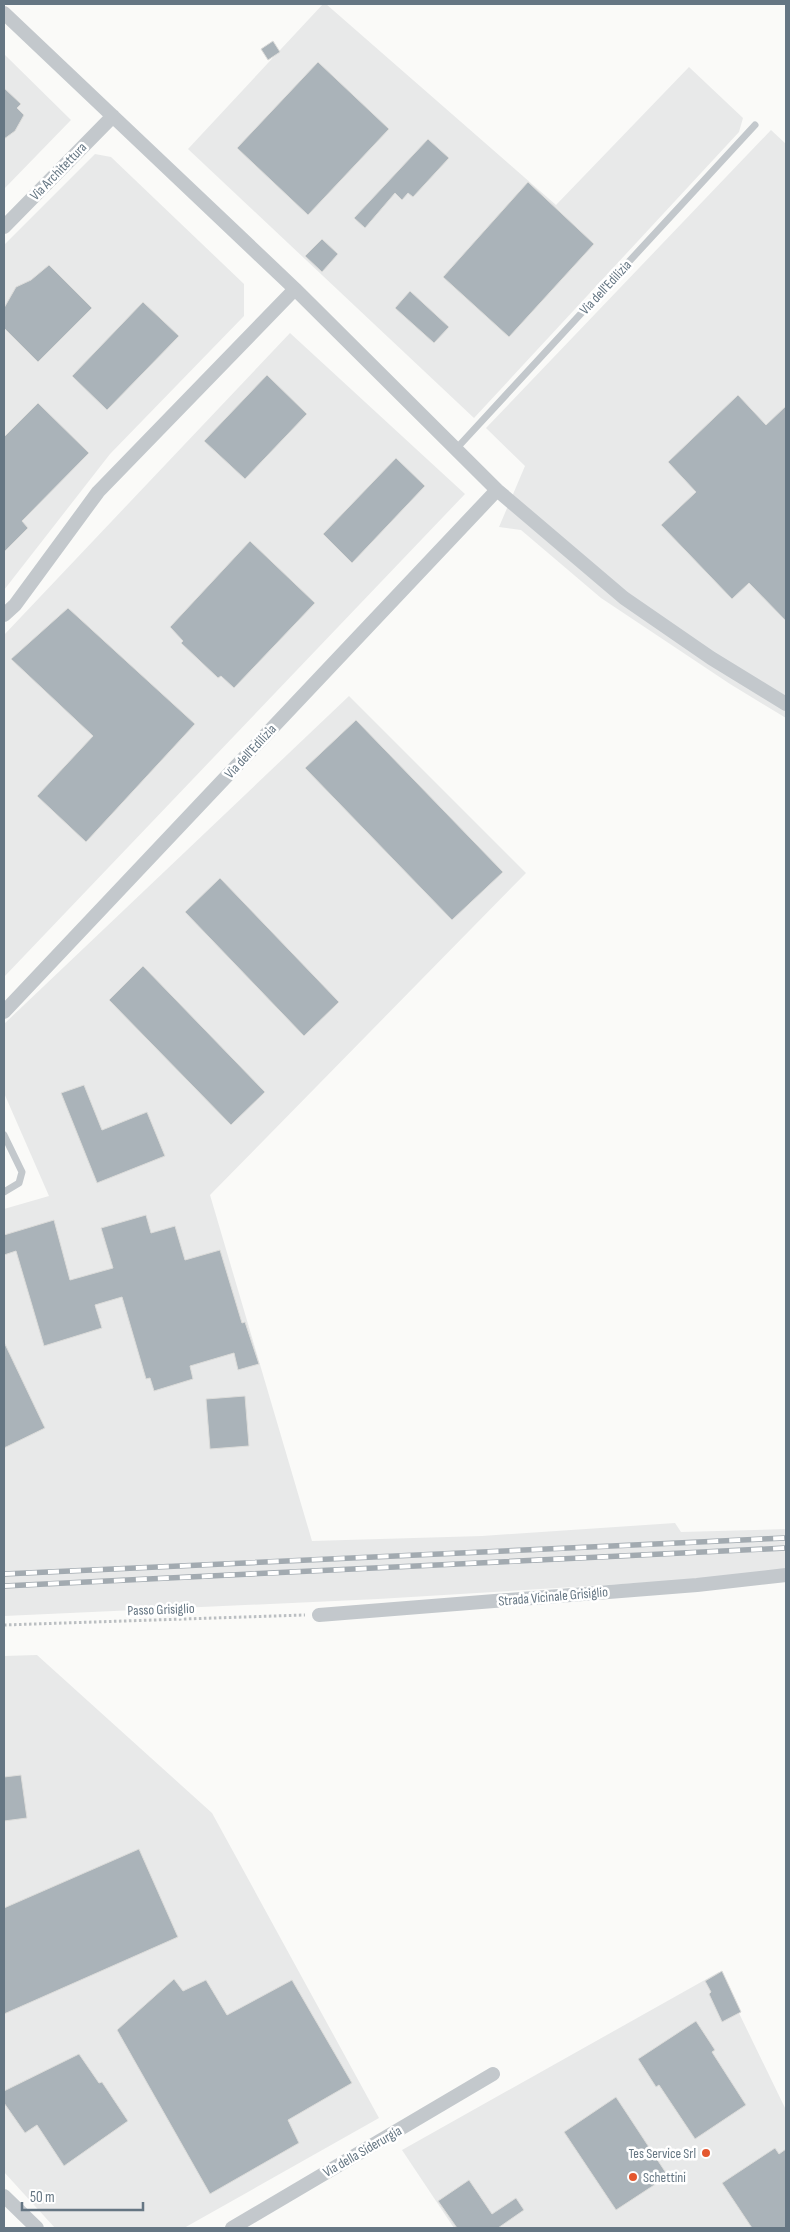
<svg xmlns="http://www.w3.org/2000/svg" width="790" height="2232" font-family="'Sofia Sans Condensed',sans-serif">
<style>
.built{fill:#e8e9e9}
.building{fill:#aab3b9;stroke:#dcdcda}
.lines{fill:none;stroke-linecap:round;stroke-linejoin:round}
.path{stroke:#bbbfc2;stroke-width:3;stroke-dasharray:2.5 2.5;stroke-linecap:butt}
.service{stroke:#c3c8cc;stroke-width:7}
.minor{stroke:#c3c8cc;stroke-width:14}
.rail-casing{stroke:#a2aab0;stroke-width:5.5}
.rail{stroke:#fff;stroke-width:4;stroke-dasharray:11;stroke-linecap:butt}
.poi-dot{fill:#e4572e;stroke:#fff;stroke-width:2}
.labels{text-anchor:middle;stroke-width:5;stroke-linejoin:round;paint-order:stroke}
.street-label{font-size:14px;fill:#657683;stroke:#fff}
.poi-label{font-size:14px;fill:#657683;stroke:#fff;text-anchor:end}
</style>
<rect width="100%" height="100%" fill="#fafaf8"/>
<!-- built -->
<path class="built" d="M323,4h3l230,201 133,-138 54,51 -4,14 -265,286 -286,-269z
M4,54l67,66 -67,69z
M771,130l15,14v574l-56,-34 -129,-86 -80,-68 -22,-3 26,-61 -39,-38z
M95,154l16,3 133,127v32l-134,138 -106,136v-345z
M290,333l175,161 -461,483v-342z
M349,696l177,177 -316,322 102,346 170,-5 193,-13 6,9 105,-3v40l-65,9 -343,21 -374,17v-407l45,-13 -45,-103v-69z
M37,1655l175,158 167,305 -195,110h-129l-51,-56v-516z
M719,1972l67,138v118h-332l-52,-78z"/>
<!-- building -->
<path class="building" d="M273,41l7,11 -12,8 -7,-11z
M318,62l71,67 -81,86 -71,-67z
M4,88l17,16 -4,4 7,7 -9,16 -11,8z
M428,139l21,19 -36,39 -5,-4 -6,7 -7,-7 -30,35 -11,-10z
M528,182l66,62 -85,93 -66,-60z
M322,239l16,15 -16,18 -17,-16z
M49,265l43,43 -54,54 -34,-34v-20l12,-21 15,-7z
M410,291l39,36 -15,16 -39,-35z
M143,302l36,34 -72,74 -35,-34z
M267,375l40,39 -62,65 -41,-38z
M738,395l28,30 20,-19v215l-37,-38 -17,16 -71,-74 35,-33 -28,-30z
M38,403l51,50 -67,68 6,7 -24,24v-115z
M396,458l29,28 -73,77 -29,-29z
M250,541l65,62 -81,85 -13,-12 -3,2 -37,-35 2,-2 -13,-14z
M68,608l127,116 -109,118 -49,-46 56,-60 -82,-77z
M356,720l147,152 -51,48 -147,-152z
M220,878l119,124 -35,34 -119,-124z
M143,966l122,126 -34,33 -122,-125z
M84,1085l18,45 45,-18 18,44 -68,27 -36,-90z
M146,1215l5,18 24,-7 10,34 35,-10 22,73 3,-1 14,42 -21,6 -4,-17 -44,13 3,13 -39,12 -4,-13 -4,1 -24,-82 -27,8 7,23 -58,18 -28,-95 -12,4v-20l50,-15 16,60 43,-12 -12,-40z
M4,1342l41,86 -41,20z
M245,1396l4,50 -39,3 -4,-50z
M21,1775l6,43 -23,3v-44z
M139,1849l39,88 -174,77v-106z
M722,1971l19,41 -19,10 -13,-28 2,-2 -6,-11z
M174,1979l9,12 23,-11 21,35 65,-35 60,103 -64,37 11,23 -89,51 -93,-164z
M696,2021l19,29 -3,2 34,53 -51,34 -36,-54 -3,2 -18,-28z
M79,2054l20,29 3,-1 26,39 -64,45 -27,-41 -12,8 -21,-30v-12z
M616,2097l52,79 -52,34 -52,-78z
M775,2148l4,6 7,-5v79h-34l-30,-45z
M469,2180l23,34 24,-16 8,12 -26,18h-41l-19,-27z"/>
<g class="lines">
<!-- path -->
<path class="path" d="M4,1625l301,-10"/>
<!-- service -->
<path class="service" d="M456,449l299,-324
M4,1135l18,37 -3,11 -15,9"/>
<!-- minor -->
<path class="minor" d="M4,13l291,276 202,201 127,108 87,60 75,46
M4,227l109,-111
M4,615l11,-10 83,-113 197,-203
M4,1012l493,-522
M319,1615l378,-30 89,-10
M4,2196l33,32
M232,2228l261,-154"/>
<defs>
<path id="rail" d="M4,1574l782,-36
M4,1586l782,-38"/>
</defs>
<!-- rail casing -->
<use href="#rail" class="rail-casing"/>
<!-- rail -->
<use href="#rail" class="rail"/>
</g>
<!-- markers -->
<g class="poi-dot">
<circle cx="706" cy="2153" r="5"/>
<circle cx="633" cy="2177" r="5"/>
</g>
<g class="labels">
<!-- street labels -->
<g class="street-label">
<text transform="translate(58 171) rotate(-46)" y="5">Via Architettura</text>
<text transform="translate(605 287) rotate(-47)" y="5">Via dell'Edilizia</text>
<text transform="translate(250 751) rotate(-47)" y="5">Via dell'Edilizia</text>
<text transform="translate(553 1596) rotate(-5)" y="5">Strada Vicinale Grisiglio</text>
<text transform="translate(161 1609) rotate(-2)" y="5">Passo Grisiglio</text>
<text transform="translate(362 2151) rotate(-30)" y="5">Via della Siderurgia</text>
</g>
<!-- poi labels -->
<g class="poi-label">
<text x="696" y="2158">Tes Service Srl</text>
<text x="643" y="2182" text-anchor="start">Schettini</text>
</g>
</g>
<!-- border -->
<rect width="790" height="2232" fill="none" stroke="#657683" stroke-width="10"/>
<!-- scale -->
<path d="M22 2202v8h121v-8" fill="none" stroke="#657683" stroke-width="2.5"/>
<text x="30" y="2202" font-size="15" fill="#657683" stroke="#ffffff" stroke-width="4" paint-order="stroke">50 m</text>
</svg>
